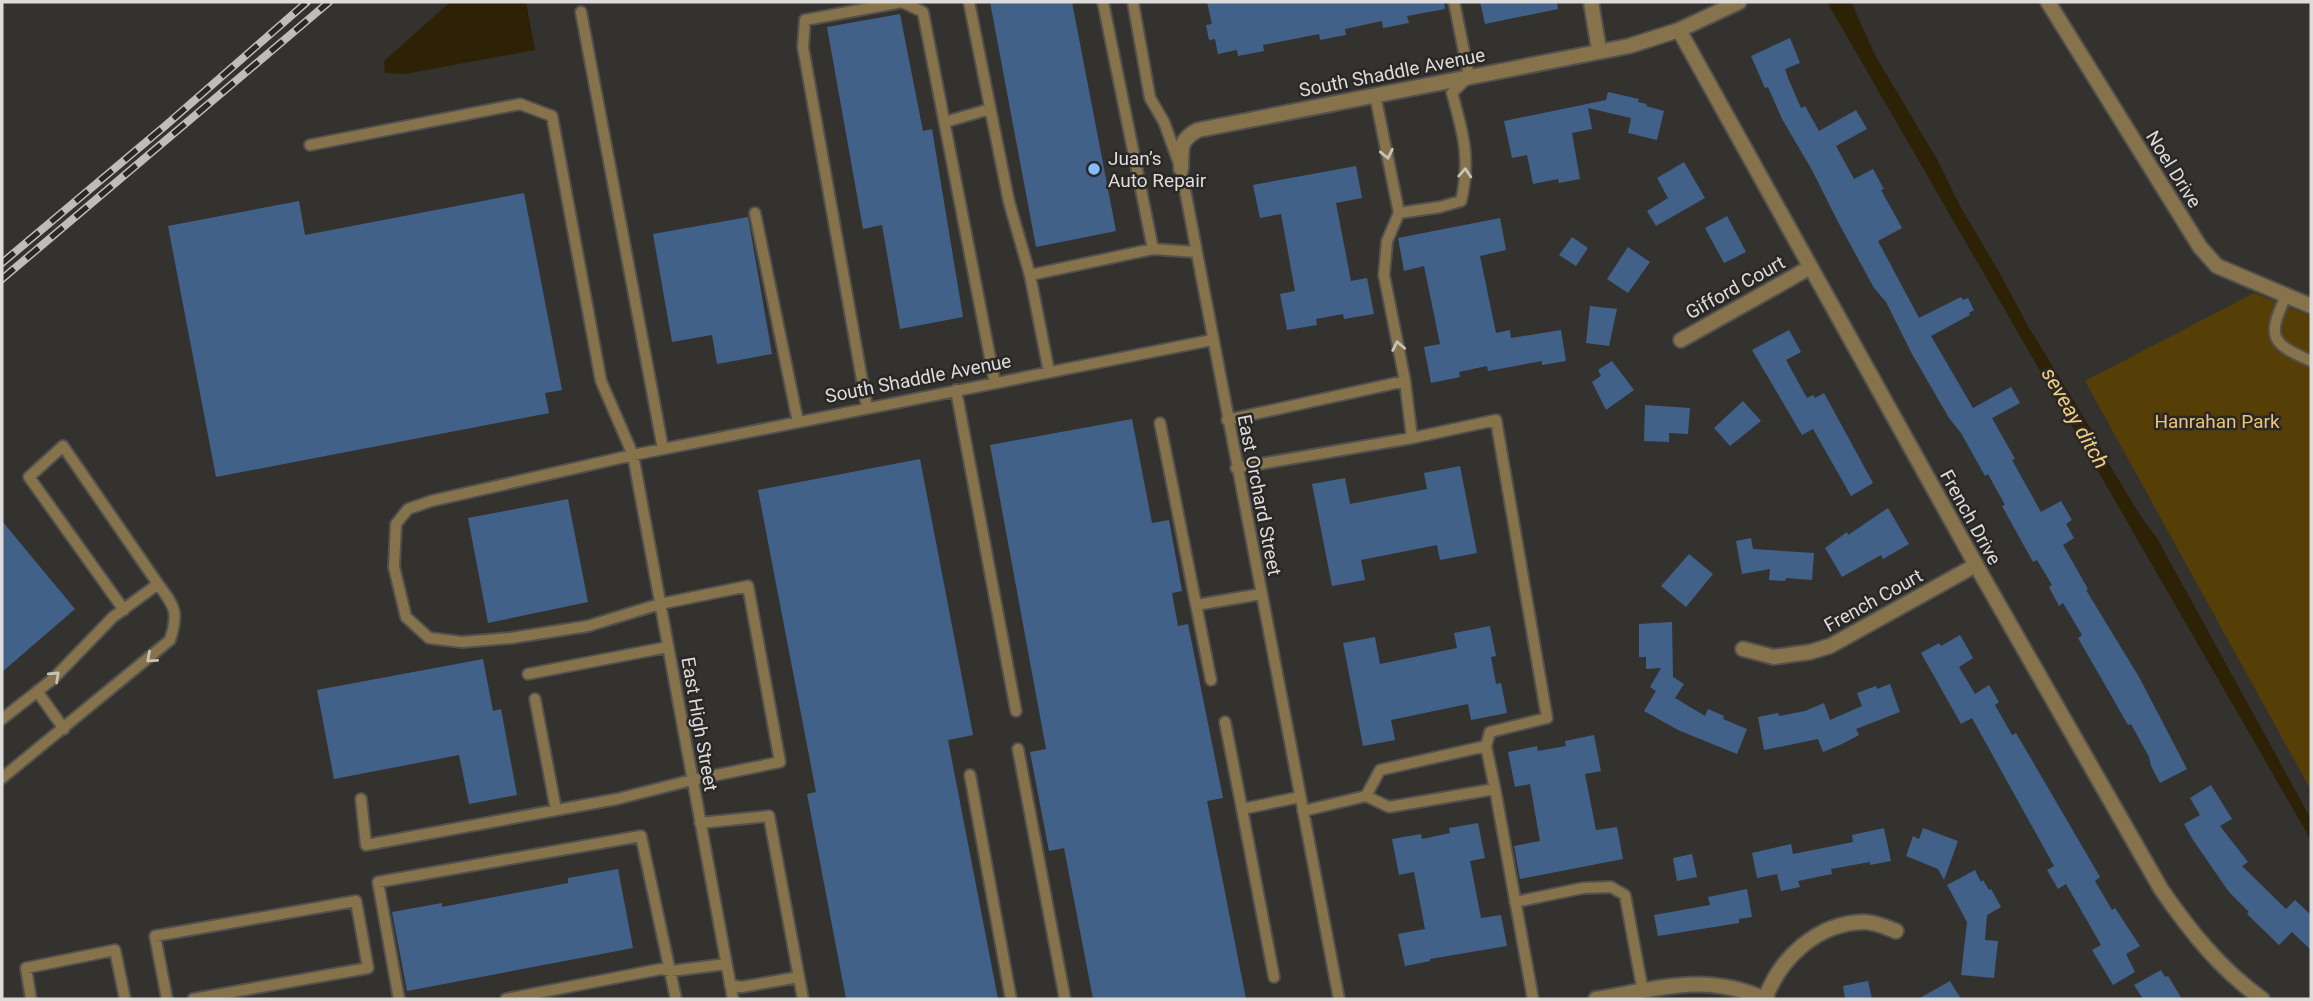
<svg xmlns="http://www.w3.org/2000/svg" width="2313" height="1001" font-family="Roboto,sans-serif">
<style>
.green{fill:#563e07}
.water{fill:#2d2106}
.building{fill:#426189}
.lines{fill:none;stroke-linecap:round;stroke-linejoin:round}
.service-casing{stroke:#52514e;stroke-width:14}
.minor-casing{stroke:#52514e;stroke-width:18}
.service{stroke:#86724b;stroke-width:10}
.minor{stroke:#86724b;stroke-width:14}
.rail-casing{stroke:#bebdbb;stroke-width:8}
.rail{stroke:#2a2826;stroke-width:5;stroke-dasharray:16;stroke-linecap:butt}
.oneway{stroke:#c7c2b6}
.poi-dot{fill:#88bbfc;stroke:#2a2826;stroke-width:2.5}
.labels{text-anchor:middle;stroke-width:5;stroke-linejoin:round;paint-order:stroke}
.street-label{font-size:19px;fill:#dddcda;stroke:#2a2826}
.poi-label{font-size:19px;fill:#dddcda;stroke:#2a2826;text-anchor:start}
.park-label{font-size:19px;fill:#eac378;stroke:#2a2826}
.water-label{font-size:21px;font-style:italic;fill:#f5cd81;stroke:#2a2826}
</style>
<rect width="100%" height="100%" fill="#34322f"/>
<!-- green -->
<path class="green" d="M2254,293l57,23v474l-226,-409z"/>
<!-- water -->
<path class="water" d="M450,2h76l9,48 -130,24 -20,-1 -1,-12z
M1827,2h24l1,2 23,51 63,106 22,45 39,66 29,54 63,103 15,30 34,56 17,23 154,281v21z"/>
<!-- building -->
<path class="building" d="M990,2h82l44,229 -80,16z
M1207,2h237l1,7 -38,7 2,7 -26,5 -1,-7 -37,8 1,6 -26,5 -1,-6 -56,11 1,6 -26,5 -1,-6 -19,4 -3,-15 -6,1 -3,-15 6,-1z
M1480,2h77l1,7 -73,15z
M900,14l23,117 9,-2 31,188 -63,12 -18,-104 -19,4 -36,-202z
M1790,38l10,25 -15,6 3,9 13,30 4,-2 14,25 37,-21 11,19 -31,17 18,33 19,-10 11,20 -3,1 21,38 -24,13 41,77 42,-21 2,3 5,-2 6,12 -5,3 1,2 -39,21 42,72 38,-21 9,16 -28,15 23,41 -3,1 29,52 20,-11 11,19 -6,4 8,14 -11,7 25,44 -2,1 53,87 48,92 -27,14 -9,-17 -2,-9 -18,-33 -3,1 -50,-87 4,-3 -19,-32 -4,3 -10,-19 3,-2 -15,-25 -4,2 -31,-56 3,-1 -17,-31 -3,2 -24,-43 -12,-15 -37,-64 -26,-52 -12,-14 -37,-68 -25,-50 -30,-51 -14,-32 -3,1 -14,-32z
M1608,92l31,7 -1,3 9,2 -1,2 18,5 -7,29 -29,-7 3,-15 -43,-10 4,21 -20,4 8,46 -21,4 -1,-4 -25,5 -6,-29 -15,3 -8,-37 102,-21z
M1684,162l21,36 -49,28 -9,-15 21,-13 -11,-20z
M1356,166l6,32 -26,5 15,78 16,-3 7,36 -30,5 -1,-5 -27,5 1,6 -30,5 -7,-36 15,-3 -14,-77 -21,4 -7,-33z
M524,193l38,197 -17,3 4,20 -333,64 -48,-251 131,-25 6,34z
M1727,216l19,36 -22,11 -19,-35z
M748,217l24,137 -55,10 -5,-29 -40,7 -19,-108z
M1500,218l6,32 -26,6 16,77 14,-3 1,8 50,-8 5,31 -24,4v-4l-54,10 -1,-5 -28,6 1,5 -29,6 -7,-36 16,-3 -16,-78 -20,5 -6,-33z
M1572,237l16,11 -12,18 -17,-11z
M1628,247l22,15 -22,31 -21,-14z
M1590,306l27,3 -8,37 -23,-3z
M1789,330l12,22 -15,8 21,38 6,-3 2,3 9,-5 49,90 -22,13 -38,-67 -11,6 -50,-85z
M1612,361l22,29 -28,20 -14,-28 9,-6 -3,-6z
M1743,401l18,20 -31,25 -16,-18z
M1645,405l45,3 -2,26 -19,-1v9l-25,-1z
M1132,419l20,104 17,-3 13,71 -10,2 6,33 10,-2 35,174 -16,3 39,198h-153l-29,-151 -15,3 -19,-99 16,-3 -56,-304z
M920,459l53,276 -25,5 50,259h-152l-39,-205 9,-2 -58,-302z
M1460,466l17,87 -37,7 -3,-15 -76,15 4,20 -33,6 -20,-102 33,-6 5,26 77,-15 -3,-16z
M568,499l20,103 -100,21 -20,-105z
M1888,508l21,36 -26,15 -2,-4 -39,22 -17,-29 22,-16 1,3z
M2,521l73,88 -73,63z
M1751,538l2,11 61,4 -2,27 -26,-2 -1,3 -16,-1 1,-11 -28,5 -6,-33z
M1689,554l24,20 -27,33 -25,-21z
M1672,622l1,55 11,7 -9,14 30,18 3,-7 16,7 -1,3 24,10 -10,25 -59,-24 -34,-19 12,-20 -6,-4 11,-19 -15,1v-12h-7v-33z
M1490,626l6,30 -5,1 5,27 5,-1 6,30 -36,7 -3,-16 -77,16 4,20 -32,6 -20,-103 32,-6 5,27 77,-16 -3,-15z
M1960,635l13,23 -14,9 16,27 14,-9 10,17 -4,3 17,30 4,-2 84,144 -5,4 17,29 3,-2 25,38 -14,8 9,18 -22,13 -21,-35 9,-5 -35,-61 -8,5 -11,-19 7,-4 -82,-148 -11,6 -40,-71 18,-10 2,3z
M483,659l10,52 8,-2 16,86 -48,9 -10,-49 -125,24 -17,-89z
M1890,684l10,28 -44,17 3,6 -17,9 -19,8 -5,-13 -54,11 -6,-33 20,-4 1,3 26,-5 19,-8 6,17 32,-14 -5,-13 19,-7 1,3z
M1594,735l7,36 -16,3 11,56 21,-3 6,32 -103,20 -6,-33 26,-5 -10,-57 -15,3 -7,-35 29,-6 1,5 28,-5 -1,-5z
M2211,785l21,34 -12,7 28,36 -6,4 44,43 9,-9 16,15v35l-19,-18 -13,13 -32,-31 2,-2 -20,-20 -36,-52 -9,-16 16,-9 -10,-17z
M1478,823l7,35 -15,3 11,57 20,-3 6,31 -77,13v2l-25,5 -7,-32 27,-5 -11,-57 -15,3 -7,-36 29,-5 1,5 28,-6 -1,-5z
M1884,828l7,33 -21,4v-3l-39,7 1,5 -34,7 2,6 -19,4 -4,-17 -20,4 -5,-25 39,-9 2,10 60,-12 -1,-7z
M1923,828l35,13 -14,39 -6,-11 -32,-13 7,-20 6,3z
M1692,854l5,23 -20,4 -4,-23z
M618,869l15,79 -226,43 -15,-79 50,-9v4l126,-24v-5z
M1975,870l6,12 2,-2 6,10 2,-1 10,18 -14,8 -2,25 13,1 -4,37 -33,-3 6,-53 -20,-37z
M1747,889l5,28 -13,2v4l-81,13 -4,-21 56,-10 -2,-8z
M2161,970l4,7 3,-1 14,23h-39l-9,-14z
M1868,981l4,18h-27l-2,-13z
M1950,981l11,18h-43z"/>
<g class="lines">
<defs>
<path id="service" d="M969,2l40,200 21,73 123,-26
M1103,2l50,247 43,3
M1133,2l17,96 14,24 17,47 158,830
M581,12l82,437
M1375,95l24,118
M945,122l45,-13
M310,145l210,-41 32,12 49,265 32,74 100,544
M755,213l43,209
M1030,275l19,97
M2286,296c-19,41 -16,47 25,65
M956,390l60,321
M867,408l-64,-361 2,-27 97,-18 21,10 72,371
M1227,420l178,-39
M1160,423l51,257
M1412,438l-7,-57 -21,-106 3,-34 12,-28 41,-6 21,-6c10,-41 2,-69 -9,-108l17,-17 -15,-74
M1236,468l176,-30 84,-18 51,298 -57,14 -4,14 -106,24 -14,26 -63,15
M1196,605l65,-11
M124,610l-95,-133 34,-31 95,138
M528,674l140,-27
M37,691l27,38
M535,699l21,111
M2,719l51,-40 60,-62 45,-33c17,23 21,28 12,56l-168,138
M1225,722l17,87 58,-12
M1486,746l9,43
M1018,749l47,250
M970,775l41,224
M1366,796l23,11 106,-18 38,210
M361,799l5,46 251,-46 75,-19 88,-18 -32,-176 -88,18 -72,22 -77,12 -49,4 -33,-4 -23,-21 -12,-50 2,-43 12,-15 23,-8 202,-46 579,-115
M1242,809l32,168
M700,823l69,-7 34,183
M1515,902l68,-14 28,-1 14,8 18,97
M730,985l11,2 58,-10
M31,999l-5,-31 89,-18 10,49
M167,999l-12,-63 201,-35 12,67 -175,31
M399,999l-21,-117 263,-46 35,163
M506,999l155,-30 10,2 55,-7"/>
<path id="minor" d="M1591,2l8,48
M2048,2l152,245 17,19 94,40
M1679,30l297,535 185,324c29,42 59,80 101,110
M1181,169c1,-21 -3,-28 17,-39l431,-84 50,-16 60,-28
M1681,340l128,-72
M1743,649l31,8 36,-5 20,-6 146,-81
M1596,999c61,-10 110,-27 169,0
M1765,999c15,-41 52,-76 99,-77 11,0 21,5 32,9"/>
</defs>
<!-- service casing -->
<use href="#service" class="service-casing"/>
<!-- minor casing -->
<use href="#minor" class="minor-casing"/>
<!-- service -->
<use href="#service" class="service"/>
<!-- minor -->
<use href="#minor" class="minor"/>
<defs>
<path id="rail" d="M2,263l163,-137 142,-124
M2,279l327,-277"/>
</defs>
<!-- rail casing -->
<use href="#rail" class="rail-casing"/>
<!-- rail -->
<use href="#rail" class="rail"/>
</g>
<!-- one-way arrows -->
<defs><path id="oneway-chevron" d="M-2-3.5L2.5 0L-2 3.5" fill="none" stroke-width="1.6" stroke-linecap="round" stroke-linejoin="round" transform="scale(1.75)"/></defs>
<g class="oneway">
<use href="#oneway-chevron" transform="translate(1387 154) rotate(78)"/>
<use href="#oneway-chevron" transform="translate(1465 173) rotate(-86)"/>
<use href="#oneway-chevron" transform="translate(1398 346) rotate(-101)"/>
<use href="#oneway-chevron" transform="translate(151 658) rotate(139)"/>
<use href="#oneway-chevron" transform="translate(55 676) rotate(-43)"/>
</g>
<!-- markers -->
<circle class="poi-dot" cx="1094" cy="169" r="7"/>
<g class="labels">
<!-- street labels -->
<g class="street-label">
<text transform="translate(1392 72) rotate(-11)" y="7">South Shaddle Avenue</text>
<text transform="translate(2174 169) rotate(58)" y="7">Noel Drive</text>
<text transform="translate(1735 287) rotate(-29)" y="7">Gifford Court</text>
<text transform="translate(918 378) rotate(-11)" y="7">South Shaddle Avenue</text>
<text transform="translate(1260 495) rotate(79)" y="7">East Orchard Street</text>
<text transform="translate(1971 517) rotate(61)" y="7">French Drive</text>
<text transform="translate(1873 600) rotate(-29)" y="7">French Court</text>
<text transform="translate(700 724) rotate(80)" y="7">East High Street</text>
</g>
<!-- poi labels -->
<g class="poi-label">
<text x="1108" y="165">Juan’s<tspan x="1108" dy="22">Auto Repair</tspan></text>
</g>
<!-- park labels -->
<g class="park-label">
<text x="2217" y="428">Hanrahan Park</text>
</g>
<!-- water labels -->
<g class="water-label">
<text transform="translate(2075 418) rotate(60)" y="7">seveay ditch</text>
</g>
</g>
<!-- border -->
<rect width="2313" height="1001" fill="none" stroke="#dddcda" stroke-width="7"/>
</svg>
